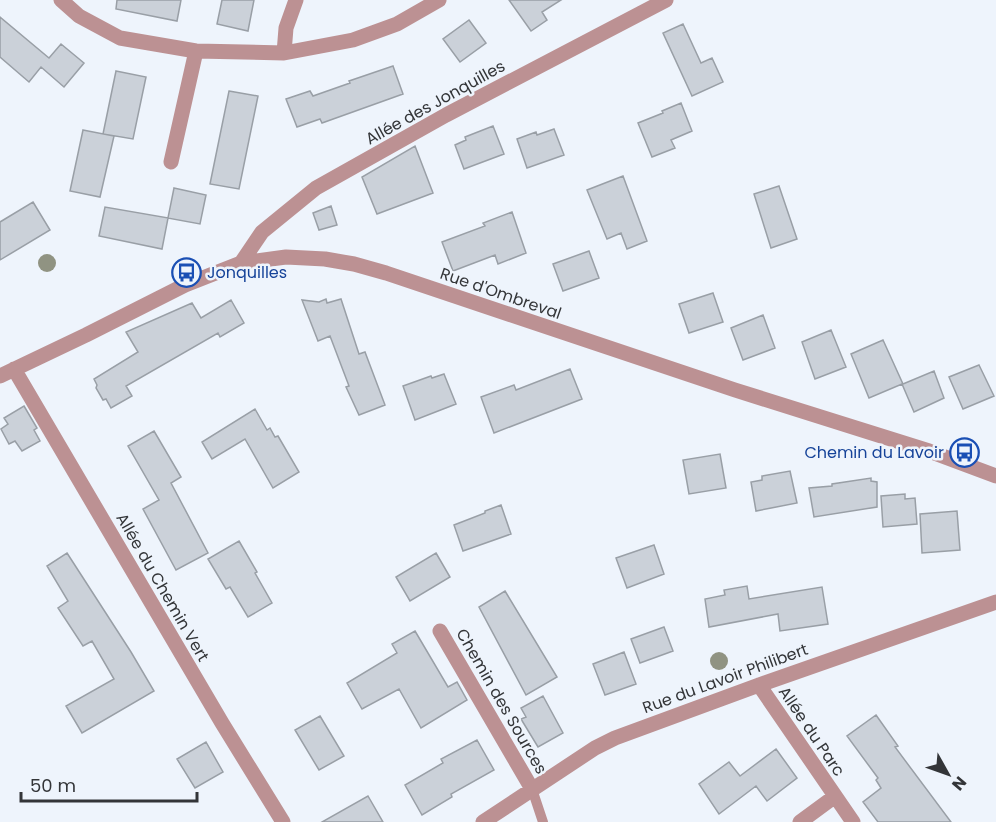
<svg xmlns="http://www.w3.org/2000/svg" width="996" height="822" font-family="Poppins,sans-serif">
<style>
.building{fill:#cbd1d9;stroke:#999fa6;stroke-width:1.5}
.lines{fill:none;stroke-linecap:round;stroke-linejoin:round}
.service{stroke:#bc9193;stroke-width:10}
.minor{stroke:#bc9193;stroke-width:15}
.tree{fill:#909382}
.labels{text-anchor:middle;stroke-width:5;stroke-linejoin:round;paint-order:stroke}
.street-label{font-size:16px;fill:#333538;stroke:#eef4fc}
.transit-label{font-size:16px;fill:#164399;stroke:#eef4fc;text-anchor:start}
</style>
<rect width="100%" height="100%" fill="#eef4fc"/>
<!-- building -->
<path class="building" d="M117,0h64l-4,21 -61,-12z
M222,0h32l-6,31 -31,-7z
M509,0h52l-19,12 5,8 -16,11z
M0,17l49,41 12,-14 23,19 -20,24 -23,-20 -12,15 -29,-25z
M469,20l17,23 -26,19 -17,-23z
M683,24l18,39 11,-5 11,24 -31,14 -29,-63z
M393,66l10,28 -81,29 -2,-4 -23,8 -11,-28 24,-8 3,5 37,-13 -1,-2z
M116,71l30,6 -13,62 -30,-5z
M229,91l29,5 -19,93 -29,-5z
M681,103l11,28 -21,9 4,8 -23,9 -14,-34 25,-10 -1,-2z
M493,126l11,28 -40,15 -9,-24 11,-5 -1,-3z
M554,129l10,26 -37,13 -10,-29 19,-7 1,3z
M83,130l31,6 -14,61 -30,-6z
M415,146l18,47 -56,21 -15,-37z
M623,176l24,65 -20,8 -6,-16 -14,6 -20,-49z
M779,186l18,53 -26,9 -17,-54z
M174,188l32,7 -6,29 -32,-6 -6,31 -63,-13 6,-29 63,11z
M33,202l17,28 -50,30v-38z
M331,206l6,19 -18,5 -6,-17z
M512,212l14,41 -28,11 -3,-9 -42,16 -11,-29 43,-16 -2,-3z
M589,251l10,27 -36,13 -10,-27z
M713,293l10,29 -34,11 -10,-29z
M326,299l1,4 14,-4 18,55 6,-2 20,53 -26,10 -13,-28 3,-1 -19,-50 -12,5 -16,-41 17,2z
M231,300l13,23 -24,14 -2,-4 -92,53 6,10 -21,12 -5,-9 -3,1 -7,-12 1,-3 -3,-6 44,-27 -12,-20 66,-29 9,15z
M763,315l12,33 -32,12 -12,-32z
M831,330l15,37 -31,12 -13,-37z
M883,340l20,44 31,-13 10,27 -30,14 -12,-28 -33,14 -18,-44z
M979,365l15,31 -31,13 -14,-32z
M570,369l12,30 -88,34 -13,-36 33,-12 2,5z
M444,374l12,30 -41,16 -12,-34 28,-10 1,2z
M24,406l13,22 -3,2 6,11 -18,10 -7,-10 -6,3 -8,-15 7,-5 -4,-6z
M255,409l12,21 3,-2 5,9 3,-1 21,36 -26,16 -28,-49 -33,20 -10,-17z
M154,431l27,46 -10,6 37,70 -32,17 -33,-61 16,-9 -31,-54z
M720,454l6,34 -37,6 -6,-34z
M790,471l7,32 -41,8 -5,-29 11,-2v-4z
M871,478v3l6,1v25l-63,10 -5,-29 23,-2v-2z
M905,494v5l10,-1 2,26 -34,3 -2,-31z
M501,505l10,29 -48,17 -9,-26 31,-12v-2z
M957,511l3,39 -38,3 -2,-39z
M239,541l18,31 -2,1 17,30 -24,14 -18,-30 -4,2 -18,-30z
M654,545l10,29 -37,14 -11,-30z
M67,553l64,99 23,39 -72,42 -16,-27 48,-27 -22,-38 -9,5 -25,-38 10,-7 -21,-35z
M436,553l14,24 -40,24 -14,-24z
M747,586l2,13 73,-12 6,37 -48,7 -2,-17 -69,13 -4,-28 20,-4 -1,-5z
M505,591l52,86 -31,18 -47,-88z
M664,627l9,24 -33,12 -9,-24z
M415,631l33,56 9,-5 10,18 -46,28 -22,-39 -37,20 -15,-26 50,-30 -5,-9z
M624,652l12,32 -31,11 -12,-31z
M543,696l20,37 -25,14 -17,-28 5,-2 -5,-9z
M876,715l22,31 -3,1 56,75h-73l-15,-20 18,-14 -5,-8 2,-2 -31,-42z
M320,716l24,40 -25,14 -24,-40z
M477,740l17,30 -43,24 1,3 -30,18 -17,-30 38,-22 -2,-4z
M206,742l17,30 -28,16 -18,-29z
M776,749l21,29 -30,23 -11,-15 -37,28 -20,-30 30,-22 11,14z
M368,796l15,26h-61z"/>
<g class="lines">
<!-- service -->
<path class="service" d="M532,789l11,33"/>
<!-- minor -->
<path class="minor" d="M61,0l18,16 41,22 76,13 88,2 69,-13 44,-16 42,-24
M284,53l2,-25 10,-28
M171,162l25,-111
M241,263l21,-31 54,-44 130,-73 220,-115
M14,369l208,354 61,99
M0,376l86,-41 99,-50 56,-22 45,-6 39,2 29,5 32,9 349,117 194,61 67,25
M440,631l92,158
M759,685l94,137
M483,822l112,-74 20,-10 144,-53 237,-83
M800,822l34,-25"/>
</g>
<!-- trees -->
<g class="tree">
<circle cx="47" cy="263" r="9"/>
<circle cx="719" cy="661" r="9"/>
</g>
<!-- icons -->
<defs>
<symbol id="bus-ring" viewBox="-11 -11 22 22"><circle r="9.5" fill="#eef4fc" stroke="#1a4fb4" stroke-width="1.5"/><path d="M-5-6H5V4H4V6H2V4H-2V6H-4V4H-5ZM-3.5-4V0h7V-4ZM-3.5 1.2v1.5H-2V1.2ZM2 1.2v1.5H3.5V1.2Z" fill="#1a4fb4"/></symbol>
</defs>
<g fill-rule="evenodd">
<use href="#bus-ring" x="170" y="256" width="33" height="33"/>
<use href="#bus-ring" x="948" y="436" width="33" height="33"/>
</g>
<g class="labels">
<!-- street labels -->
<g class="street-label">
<text transform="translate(435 102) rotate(-29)" y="6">Allée des Jonquilles</text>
<text transform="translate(501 293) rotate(19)" y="6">Rue d'Ombreval</text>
<text transform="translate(163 587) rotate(60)" y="6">Allée du Chemin Vert</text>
<text transform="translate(725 678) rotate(-20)" y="6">Rue du Lavoir Philibert</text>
<text transform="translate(502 701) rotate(60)" y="6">Chemin des Sources</text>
<text transform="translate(812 731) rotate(56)" y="6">Allée du Parc</text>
</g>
<!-- transit labels -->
<g class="transit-label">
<text x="207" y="278">Jonquilles</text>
<text x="944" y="458" text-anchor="end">Chemin du Lavoir</text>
</g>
</g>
<!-- north arrow -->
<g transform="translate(948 774) rotate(130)" stroke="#eef4fc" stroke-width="4.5" paint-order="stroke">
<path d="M0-4.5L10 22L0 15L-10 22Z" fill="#333538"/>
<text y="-9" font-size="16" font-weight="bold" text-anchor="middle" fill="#333538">N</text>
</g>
<!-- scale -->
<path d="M21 792v9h176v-9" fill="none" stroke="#333538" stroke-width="3"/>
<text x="30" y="792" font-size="18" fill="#333538" stroke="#eef4fc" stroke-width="4.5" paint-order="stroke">50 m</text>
</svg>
